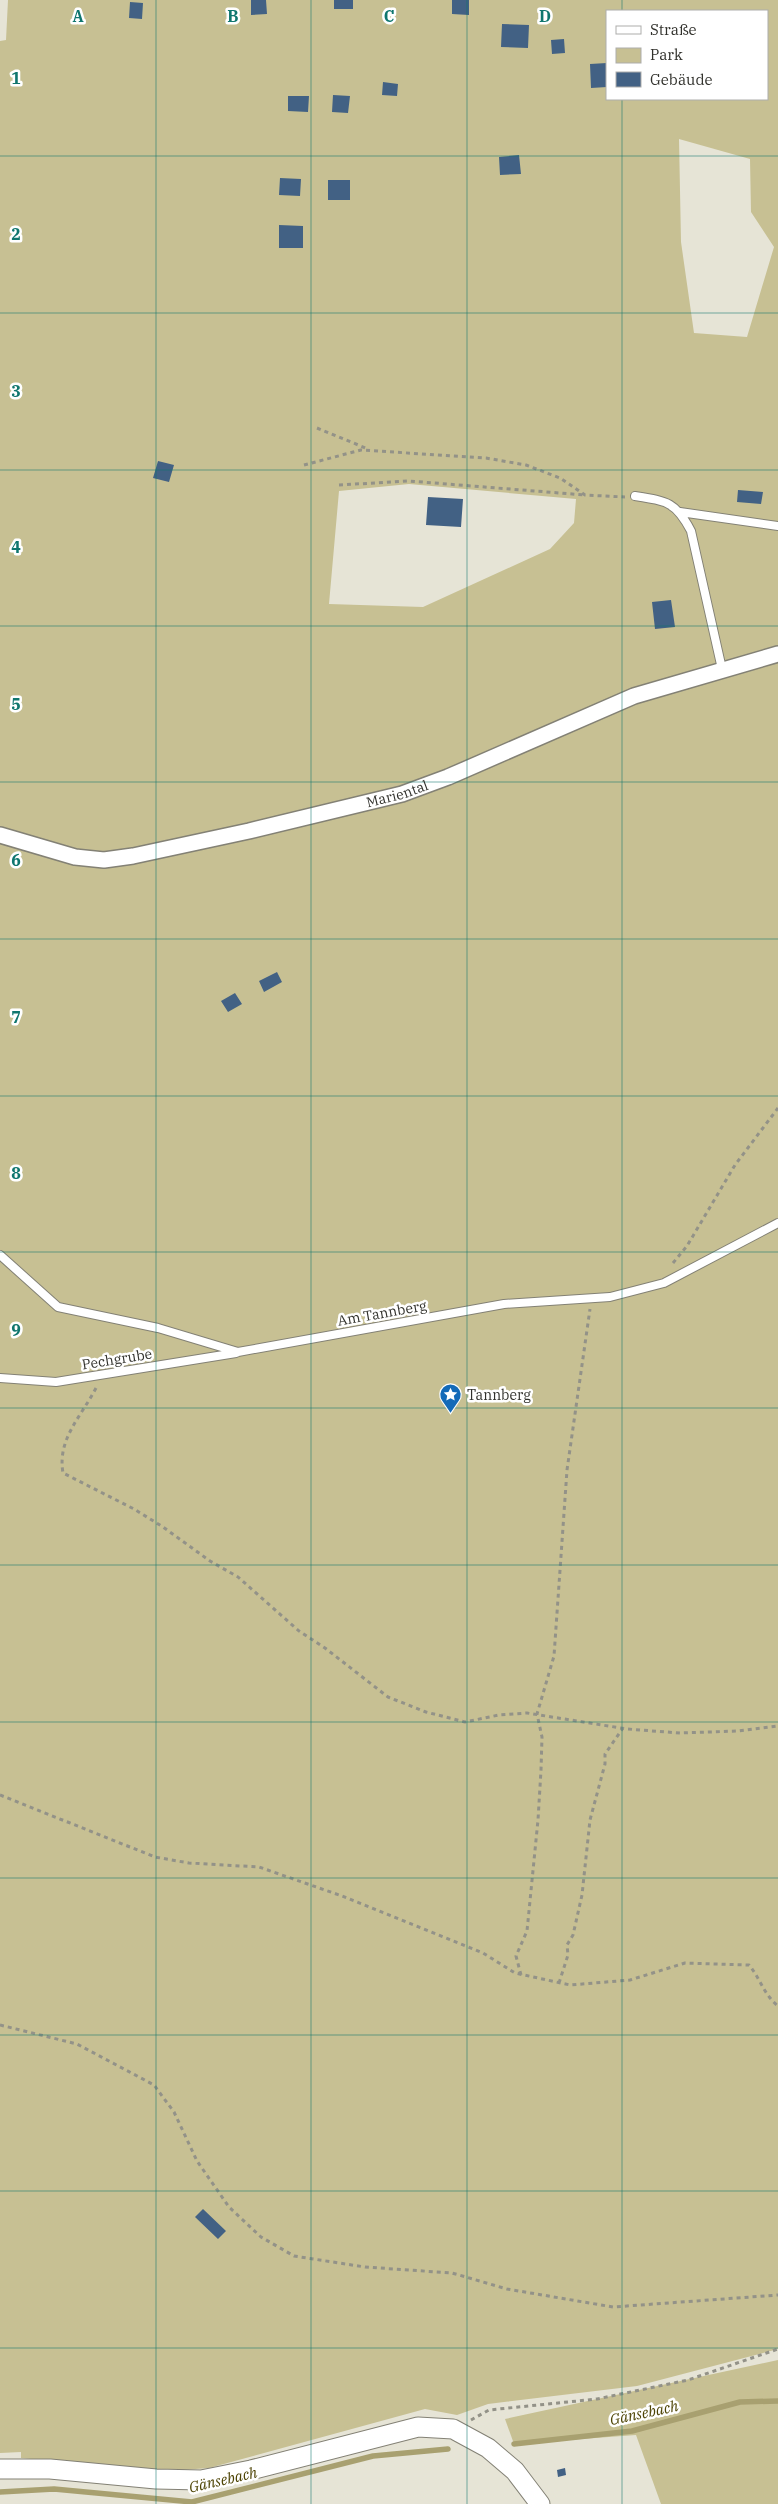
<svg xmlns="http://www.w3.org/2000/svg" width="778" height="2504" font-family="'IBM Plex Serif',serif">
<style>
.green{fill:#c7c093;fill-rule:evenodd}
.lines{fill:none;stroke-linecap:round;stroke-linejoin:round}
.stream{stroke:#a8a070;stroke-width:5.5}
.building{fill:#426184}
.service-casing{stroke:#838175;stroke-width:10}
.minor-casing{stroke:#838175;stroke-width:18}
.tertiary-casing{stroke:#838175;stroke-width:21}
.path{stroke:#939288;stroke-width:3;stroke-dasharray:4 4;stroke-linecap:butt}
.service{stroke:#fff;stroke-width:8}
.minor{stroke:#fff;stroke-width:15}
.tertiary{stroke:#fff;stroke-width:19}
.grid{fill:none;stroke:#0f766e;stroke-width:1;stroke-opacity:0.55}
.labels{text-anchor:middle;stroke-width:5;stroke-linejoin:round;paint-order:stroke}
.street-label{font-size:14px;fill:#31312c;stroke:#fff}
.poi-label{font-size:14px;fill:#31312c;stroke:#fff;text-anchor:start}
.water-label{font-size:15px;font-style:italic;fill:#4c4202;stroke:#fff}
.grid-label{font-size:16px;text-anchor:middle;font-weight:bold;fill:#0f766e;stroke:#fff;stroke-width:5;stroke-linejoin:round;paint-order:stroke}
</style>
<rect width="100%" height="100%" fill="#e6e4d6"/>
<!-- green -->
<path class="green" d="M8,0h770v2349l-141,37 -149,18 -31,11 -32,-6 -216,59 -53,4 -135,-14v-6l-21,1v-2412l6,-1zM607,11h160v88h-160zM679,139l71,20 1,53 23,35 -27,90 -53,-4 -13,-91zM409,484l167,15 -2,24 -24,26 -127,58 -94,-3 10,-113z
M778,2360v144h-117l-25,-69 -122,9 -9,-25z"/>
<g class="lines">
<!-- stream -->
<path class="stream" d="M514,2444l118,-13 108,-29 38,-1
M0,2492l54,-3 138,13 181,-46 75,-7"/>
</g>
<!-- building -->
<path class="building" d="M251,0h15l1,14 -16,1z
M334,0h19v9h-19z
M452,0h17v15l-17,-1z
M130,2l13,1 -1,16 -13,-1z
M502,24l27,1 -1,23 -27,-1z
M564,39l1,14 -13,1 -1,-14z
M607,63v24l-16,1 -1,-24z
M383,82l15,2 -1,12 -15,-1z
M333,95l17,1 -2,17 -16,-1z
M288,96h21l-1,16 -20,-1z
M519,155l2,19 -21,1 -1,-18z
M280,178l21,1 -1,17 -21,-1z
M328,180h22v20h-22z
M279,225l24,1v22h-24z
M158,461l16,4 -5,17 -16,-4z
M738,490l25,2 -2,12 -24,-2z
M428,497l35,2 -2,28 -35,-2z
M671,600l4,27 -20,2 -3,-27z
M277,972l5,10 -18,10 -5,-11z
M235,993l7,11 -14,8 -7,-11z
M203,2209l23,22 -8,8 -23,-22z
M565,2468l1,7 -8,2 -1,-7z"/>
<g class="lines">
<defs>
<path id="service" d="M635,496c32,5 41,6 56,35l31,138
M680,512l98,14
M0,1255l58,52 100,21 80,24 266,-48 106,-7 54,-14 114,-60
M0,1378l56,4 180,-29"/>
<g id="minor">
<path id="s1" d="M0,835l75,22 29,3 29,-4 116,-25 153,-37 46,-17 186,-81 144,-42"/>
</g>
<path id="tertiary" d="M0,2469h50l106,10 45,1 50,-10 167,-43 35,2 35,19 27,23 25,33"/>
</defs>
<!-- service casing -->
<use href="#service" class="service-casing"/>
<!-- minor casing -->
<use href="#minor" class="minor-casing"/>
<!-- tertiary casing -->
<use href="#tertiary" class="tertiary-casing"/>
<!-- path -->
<path class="path" d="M317,428l51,21
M304,465l57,-15 125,8 40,7 34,13 25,17 40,2
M339,485l70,-4 176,14
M673,1263l14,-17 48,-81 43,-57
M96,1388c-15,29 -39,51 -33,85l71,36 29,18 47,34 28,16 61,54 26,17 63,49 38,15 39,10 34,-7 28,-2 100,16 53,4 58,-2 40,-5
M0,1795l155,62 34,6 70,4 83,29 141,57 32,20 55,12 60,-5 55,-17 64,2c11,13 15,30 29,41
M521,1975l-5,-19 11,-25 11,-111 3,-50 1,-33 -5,-23 17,-58 13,-186 23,-161
M559,1983l9,-28 -1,-10 6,-10 9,-40 8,-75 15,-56v-10l18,-26
M0,2025l77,19 77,41 20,27 23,49 32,46 32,30 33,19 71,11 87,6 55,16 106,18 165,-12
M471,2420l18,-10 108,-11 91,-19 90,-31"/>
<!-- service -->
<use href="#service" class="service"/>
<!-- minor -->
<use href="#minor" class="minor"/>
<!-- tertiary -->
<use href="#tertiary" class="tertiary"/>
</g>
<!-- grid -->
<path class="grid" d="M156,0v2504M311,0v2504M467,0v2504M622,0v11M622,99v2405M0,156h778M0,313h778M0,470h778M0,626h778M0,782h778M0,939h778M0,1096h778M0,1252h778M0,1408h778M0,1565h778M0,1722h778M0,1878h778M0,2035h778M0,2191h778M0,2348h778"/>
<!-- icons -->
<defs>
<symbol id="sight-pin" viewBox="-11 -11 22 30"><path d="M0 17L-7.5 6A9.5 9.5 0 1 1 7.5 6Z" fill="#136ab8" stroke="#fff"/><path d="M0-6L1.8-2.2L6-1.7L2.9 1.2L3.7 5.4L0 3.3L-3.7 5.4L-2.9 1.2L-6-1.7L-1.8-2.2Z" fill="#fff"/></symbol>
</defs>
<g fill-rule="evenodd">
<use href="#sight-pin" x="438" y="1382" width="25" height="34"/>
</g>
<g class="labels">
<!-- street labels -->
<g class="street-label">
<text dy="5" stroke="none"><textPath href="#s1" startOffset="408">Mariental</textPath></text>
<text transform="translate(382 1313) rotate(-10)" y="5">Am Tannberg</text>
<text transform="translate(117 1359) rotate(-9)" y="5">Pechgrube</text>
</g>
<!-- poi labels -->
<g class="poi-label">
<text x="467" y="1400">Tannberg</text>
</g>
<!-- water labels -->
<g class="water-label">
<text transform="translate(644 2413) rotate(-12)" y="5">Gänsebach</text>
<text transform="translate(223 2480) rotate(-13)" y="5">Gänsebach</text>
</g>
</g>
<g class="grid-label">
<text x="78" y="22">A</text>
<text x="233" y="22">B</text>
<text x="389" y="22">C</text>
<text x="545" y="22">D</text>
<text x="16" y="84">1</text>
<text x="16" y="240">2</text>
<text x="16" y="397">3</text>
<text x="16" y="553">4</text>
<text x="16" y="710">5</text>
<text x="16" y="866">6</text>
<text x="16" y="1023">7</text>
<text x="16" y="1179">8</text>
<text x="16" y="1336">9</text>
</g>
<!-- legend -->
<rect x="606" y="10" width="162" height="90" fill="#ffffff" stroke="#adadab"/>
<rect x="616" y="26" width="25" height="8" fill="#ffffff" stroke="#adadab"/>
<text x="650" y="35" font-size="15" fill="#31312c">Straße</text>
<rect x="616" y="48" width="25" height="15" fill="#c7c093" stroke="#adadab"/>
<text x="650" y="60" font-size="15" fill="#31312c">Park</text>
<rect x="616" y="72" width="25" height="15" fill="#426184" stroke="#adadab"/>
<text x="650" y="85" font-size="15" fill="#31312c">Gebäude</text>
</svg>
